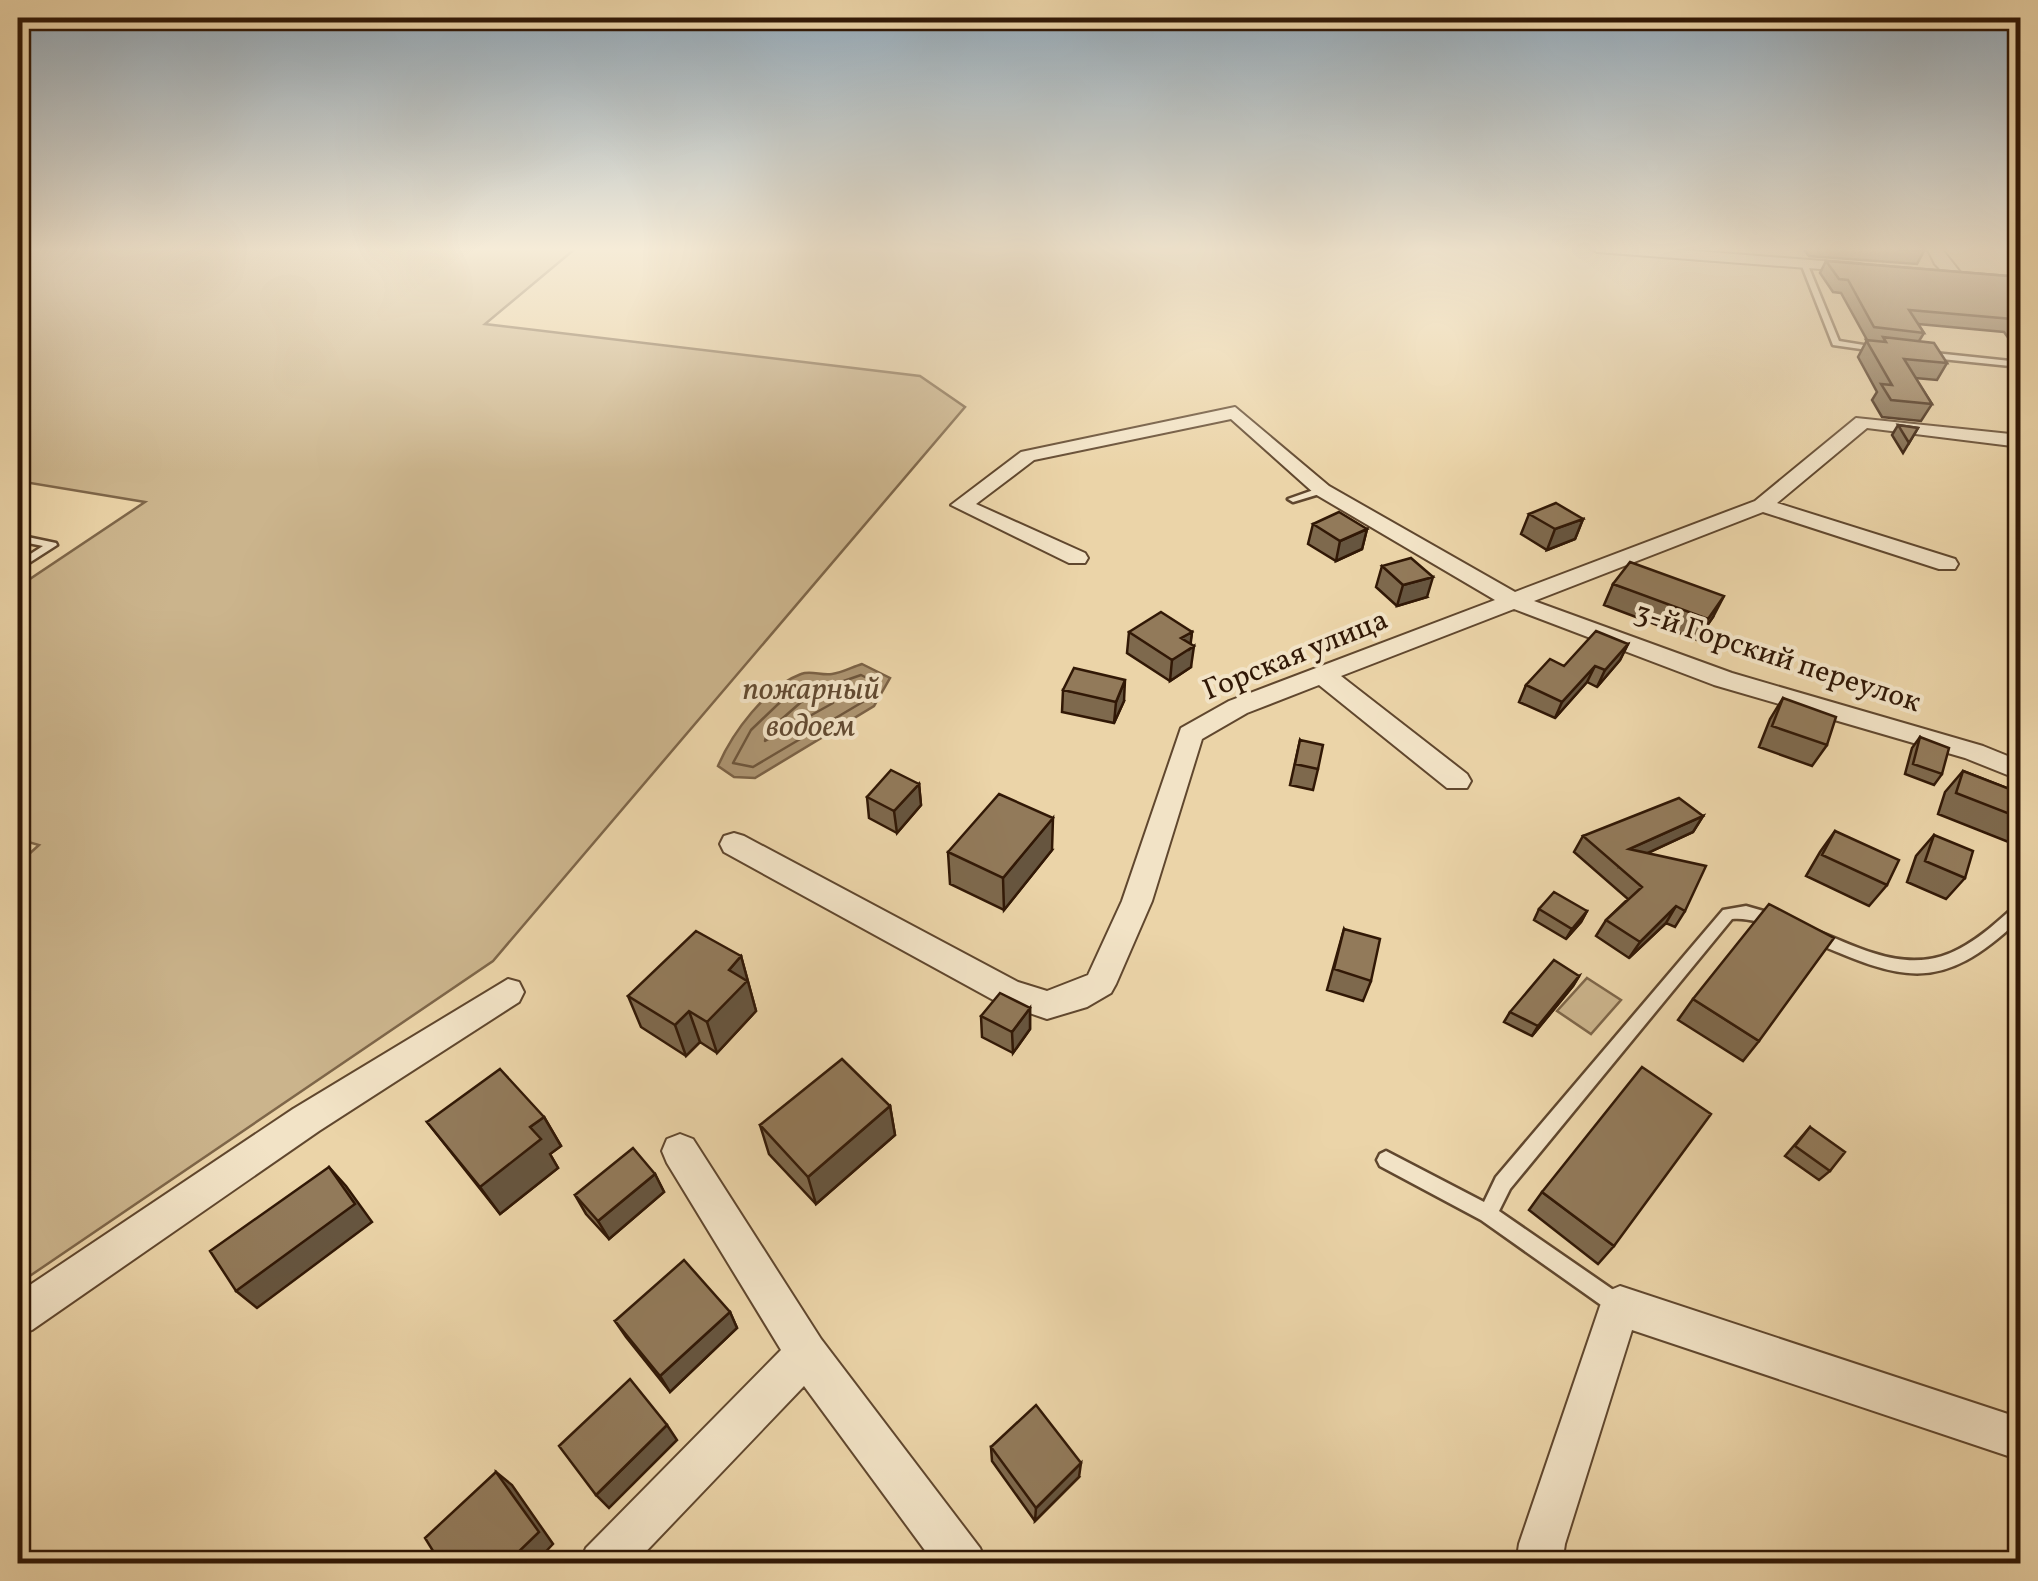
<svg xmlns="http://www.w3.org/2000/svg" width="2038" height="1581" font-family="Vollkorn,serif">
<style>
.green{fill:#cbb48c;stroke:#7e6649;stroke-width:2.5}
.water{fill:#ac9471;stroke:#7b6246;stroke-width:2.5}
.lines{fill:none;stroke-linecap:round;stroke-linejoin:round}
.shore{stroke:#6e563c;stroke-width:2.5}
.service-casing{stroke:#60472e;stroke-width:5}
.minor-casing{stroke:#60472e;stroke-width:4}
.service{fill:#f2e3c6;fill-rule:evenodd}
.minor{fill:#f2e3c6;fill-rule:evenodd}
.wall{fill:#7e694d;stroke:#311806;stroke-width:2.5}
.shaded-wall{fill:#66553f;stroke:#311806;stroke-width:2.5}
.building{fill:#927a5a;stroke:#311806;stroke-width:2.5}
.labels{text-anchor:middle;stroke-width:8;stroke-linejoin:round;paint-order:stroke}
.street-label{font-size:30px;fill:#311806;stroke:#f2e3c6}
.water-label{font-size:32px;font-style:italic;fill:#624a31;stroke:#f2e3c6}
</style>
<rect width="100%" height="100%" fill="#ebd4a8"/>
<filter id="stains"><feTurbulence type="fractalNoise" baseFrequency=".002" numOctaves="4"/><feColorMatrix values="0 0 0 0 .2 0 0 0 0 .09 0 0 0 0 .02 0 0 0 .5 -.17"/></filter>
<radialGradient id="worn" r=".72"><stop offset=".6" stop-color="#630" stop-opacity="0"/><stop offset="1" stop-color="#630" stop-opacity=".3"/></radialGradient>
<!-- green -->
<path class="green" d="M18,248h558l-91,76 435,52 45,31 -472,554 -475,323v-420l21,-19 -21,-6v-252l127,-85 -127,-21z
M1587,978l34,22 -30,34 -34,-23z"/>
<!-- water -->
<path class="water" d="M862,664l28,14 -16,28 -119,72 -21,-1 -16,-11c14,-33 48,-79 83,-92 10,-4 21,2 31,0 10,-1 20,-7 30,-10z"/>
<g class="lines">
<!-- shore -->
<path class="shore" d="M861,675l14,7 -9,18 -113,67 -20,-4 18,-33 46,-44 12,-4 26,2z
M808,696l22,1 3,6 -68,38 2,-9z"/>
<defs>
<path id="service" d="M1800,261l7,2 32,78 43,7v4l-49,-7z
M1925,352l95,10v5l-98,-10 -1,-2z
M1322,487l5,3 -1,2 -33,10 -5,-3z
M18,535l38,8 1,2 -39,25v-8l25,-16 -25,-5z
M2020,904v15c-80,76 -117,62 -211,21l-3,-4 3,-4 5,-2c20,7 39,17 59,23 64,21 97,-6 142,-47z
M1746,906l35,10 3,4 -3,4c-15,3 -29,-7 -49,-5l-222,270 -11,22 126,87 3,7 -3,7 -7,3 -7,-3 -130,-92 -101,-54 -3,-6 3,-6 6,-3 98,51 12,-25 227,-267z"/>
<path id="minor" d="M1590,248h67l203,16 7,4 -7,4 -263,-20z
M1927,248h14l22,28 -3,3h-10l-15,-15z
M1235,407l94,79 186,106 240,-91 101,-83 164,17v12l-153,-19 -90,75 178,56 3,5 -3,5h-16l-176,-57 -229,89 198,72 251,73 37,15v19l-55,-22 -251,-73 -200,-76 -173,67 126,98 4,7 -4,7h-20l-128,-103 -72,28 -45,26 -50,162 -36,83 -5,9 -24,14 -40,12 -50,-17 -273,-150 -4,-8 4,-8 10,-3 10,3 274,146 29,9 41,-16 34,-74 59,-173 48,-27 266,-101 -180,-106 -84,-75 -197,41 -58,44 109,49 3,5 -3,5h-16l-118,-58 70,-53z
M508,979l11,3 5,10 -5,10 -200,129 -287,199 -14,6v-43l275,-184z
M680,1134l13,5 128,200 159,209 7,16h-52l-131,-178 -170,178h-55l7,-16 195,-198 -114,-187 -5,-12 5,-12z
M1620,1286l400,132v42l-388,-130 -67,214 -3,20h-46l3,-20 81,-238 6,-14z"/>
</defs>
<!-- service casing -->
<use href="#service" class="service-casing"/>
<!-- minor casing -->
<use href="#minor" class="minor-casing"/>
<!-- service -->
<use href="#service" class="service"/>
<!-- minor -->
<use href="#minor" class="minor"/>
</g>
<!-- wall -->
<path class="wall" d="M1807,248h102l15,3 -7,13 -108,-8 -4,-5z
M1826,261l194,16v74l-3,-1 -13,-18 -86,-8 6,9 -5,8 28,22 -10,17 -22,-2 17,26 -11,17 -39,-4 -10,-17 5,-8 -19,-35 9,-17 -26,-47 -8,-1 -13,-19z
M1898,425l20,3 -15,25 -11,-18z
M1529,514l54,5 -8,20 -28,11 -26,-16z
M1313,524l54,5 -5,20 -26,12 -28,-17z
M1382,566l45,31 -30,9 -21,-19z
M1613,584l100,33 -16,23 -93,-35z
M1129,632h63l-2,12 1,23 -21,14 -43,-28z
M1628,644l-8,16 -23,27 -10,-5 -32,36 -36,-16 7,-17 38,-19z
M1063,690l61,11 -10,22 -52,-11z
M1783,698l44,47 -15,21 -53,-19 11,-28z
M1920,737l22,37 -8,11 -29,-11 7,-26z
M1300,740l18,29 -5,21 -23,-5z
M1963,771l57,22v40l-9,10 -73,-29 7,-22z
M919,784l2,21 -24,28 -28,-15 -2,-21z
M1703,816l-10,16 -46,21 38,58 -10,16 -9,-4 -37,35 -33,-22 10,-16 22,-21 -54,-47 9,-16z
M1835,831l52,54 -18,21 -63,-30 14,-24z
M1934,835l31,43 -19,21 -39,-17 9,-26z
M1052,850l-48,60 -54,-26 -2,-32z
M1539,909l48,2 -6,11 -15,17 -32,-19z
M1344,929l27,52 -8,20 -36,-11z
M741,956l15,55 -39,42 -17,-11 -14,14 -45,-29 -13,-31z
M1579,976l-6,10 -41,50 -28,-14 6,-10z
M1693,999l66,42 -16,20 -65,-41z
M1030,1008v21l-17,24 -31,-16 -1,-21z
M890,1106l5,29 -79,69 -47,-50 -9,-29z
M544,1117l17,29 -11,8 8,14 -58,46 -73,-92z
M1810,1127l20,44 -11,9 -34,-24z
M655,1174l9,18 -55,47 -23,-25 -11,-19z
M1542,1192l72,54 -16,18 -69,-54z
M730,1312l7,16 -67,64 -44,-55 -11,-16z
M991,1447l88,30 -44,44 -43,-60z"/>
<!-- shaded-wall -->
<path class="shaded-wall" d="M1583,519l-8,20 -28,11 8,-21z
M1367,529l-5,20 -26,12 4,-20z
M1433,577l-6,20 -30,9 6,-21z
M1724,596l-11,21 -16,23 11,-21z
M1192,632l-2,17 4,-3 -3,21 -21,14 2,-21 9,-22z
M1628,644l-8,16 -23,27 8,-17z
M1595,666l-8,16 -32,36 7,-16z
M1125,680l-1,21 -10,22 2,-21z
M919,784l2,21 -24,28 -3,-22z
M1703,816l-10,16 -73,34 9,-17z
M1053,818l-1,32 -48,60 -1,-32z
M1676,906l-10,17 -37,35 11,-16z
M1587,911l-6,11 -15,17 6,-10z
M741,956l15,55 -39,42 -10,-31 22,-52z
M1579,976l-6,10 -41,50 6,-10z
M1030,1008v21l-17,24 -1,-21z
M689,1011l11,31 -14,14 -11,-31z
M890,1106l5,29 -79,69 -8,-27z
M544,1117l17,29 -11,8 8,14 -58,46 -20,-27 50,-60z
M329,1167l17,19 26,36 -115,86 -21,-17z
M655,1174l9,18 -55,47 -11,-18z
M730,1312l7,16 -67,64 -10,-16z
M667,1425l10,15 -68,68 -13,-13z
M1081,1463l-2,14 -44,44 1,-13z
M496,1472l16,13 41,59 -19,20h-28z"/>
<!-- building -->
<path class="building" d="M1886,248h23l15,3z
M1826,261l194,16v53l-8,-11 -103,-9 15,23 -50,-6 -26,-47 -9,-1z
M1883,337l51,6 13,20 -43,-4 28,45 -41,-4 -10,-16 11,1 -26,-45 20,2z
M1898,425l20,3 -9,15z
M1556,503l27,16 -28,10 -26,-15z
M1339,512l28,17 -27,12 -27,-17z
M1411,558l22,19 -30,8 -21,-19z
M1630,562l94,34 -16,23 -95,-35z
M1161,612l31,20 -11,6 13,8 -22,14 -43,-28z
M1596,631l32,13 -23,26 -10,-4 -33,36 -36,-17 24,-26 14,7z
M1074,668l51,12 -9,22 -53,-12z
M1783,698l53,19 -9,28 -55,-19z
M1920,737l29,11 -7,26 -29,-10z
M1300,740l23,5 -5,24 -23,-5z
M891,770l28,14 -25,27 -27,-14z
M1963,771l57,22v25l-64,-25z
M999,794l54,24 -50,60 -55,-26z
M1679,798l24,18 -74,33 77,17 -21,45 -9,-5 -36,36 -34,-22 36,-33 -59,-51z
M1835,831l64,29 -12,25 -65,-30z
M1934,835l39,16 -8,27 -40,-17z
M1554,892l33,19 -15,18 -33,-20z
M1769,904l65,34 -75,103 -66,-42z
M1344,929l36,10 -9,42 -37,-12z
M696,931l45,25 -12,14 18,11 -40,41 -18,-11 -14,14 -47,-29z
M1554,960l25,16 -41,50 -28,-14z
M1000,993l30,15 -18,24 -31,-16z
M842,1059l48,47 -82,71 -48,-52z
M1642,1067l69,47 -97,132 -72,-54z
M500,1069l44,48 -14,10 11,12 -61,48 -53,-65z
M1810,1127l35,25 -15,19 -35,-25z
M633,1148l22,26 -57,47 -23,-26z
M329,1167l26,37 -119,87 -26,-40z
M684,1260l46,52 -70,64 -45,-55z
M630,1379l37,46 -71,70 -37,-49z
M1036,1405l45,58 -45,45 -45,-61z
M496,1472l43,60 -33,32h-65l-16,-26z"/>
<!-- sky -->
<linearGradient id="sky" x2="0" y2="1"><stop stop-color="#90a7b8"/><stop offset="0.53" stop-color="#f6ecd8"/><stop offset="1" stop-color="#f6ecd8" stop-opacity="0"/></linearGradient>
<rect width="2038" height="470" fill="url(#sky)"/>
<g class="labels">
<!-- street labels -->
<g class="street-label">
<text transform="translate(1295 654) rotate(-22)" y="10">Горская улица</text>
<text transform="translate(1778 656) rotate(18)" y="10">3-й Горский переулок</text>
</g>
<!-- water labels -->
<g class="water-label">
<text x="811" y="699">пожарный<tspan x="811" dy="37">водоем</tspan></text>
</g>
</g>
<!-- margin -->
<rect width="2038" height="1581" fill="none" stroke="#ebd4a8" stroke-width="60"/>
<rect x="20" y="20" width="1998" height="1541" fill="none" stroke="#311806" stroke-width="5"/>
<rect x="30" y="30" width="1978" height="1521" fill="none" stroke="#311806" stroke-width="2.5"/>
<rect width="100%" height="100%" filter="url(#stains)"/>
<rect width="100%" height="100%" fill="url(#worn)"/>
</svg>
